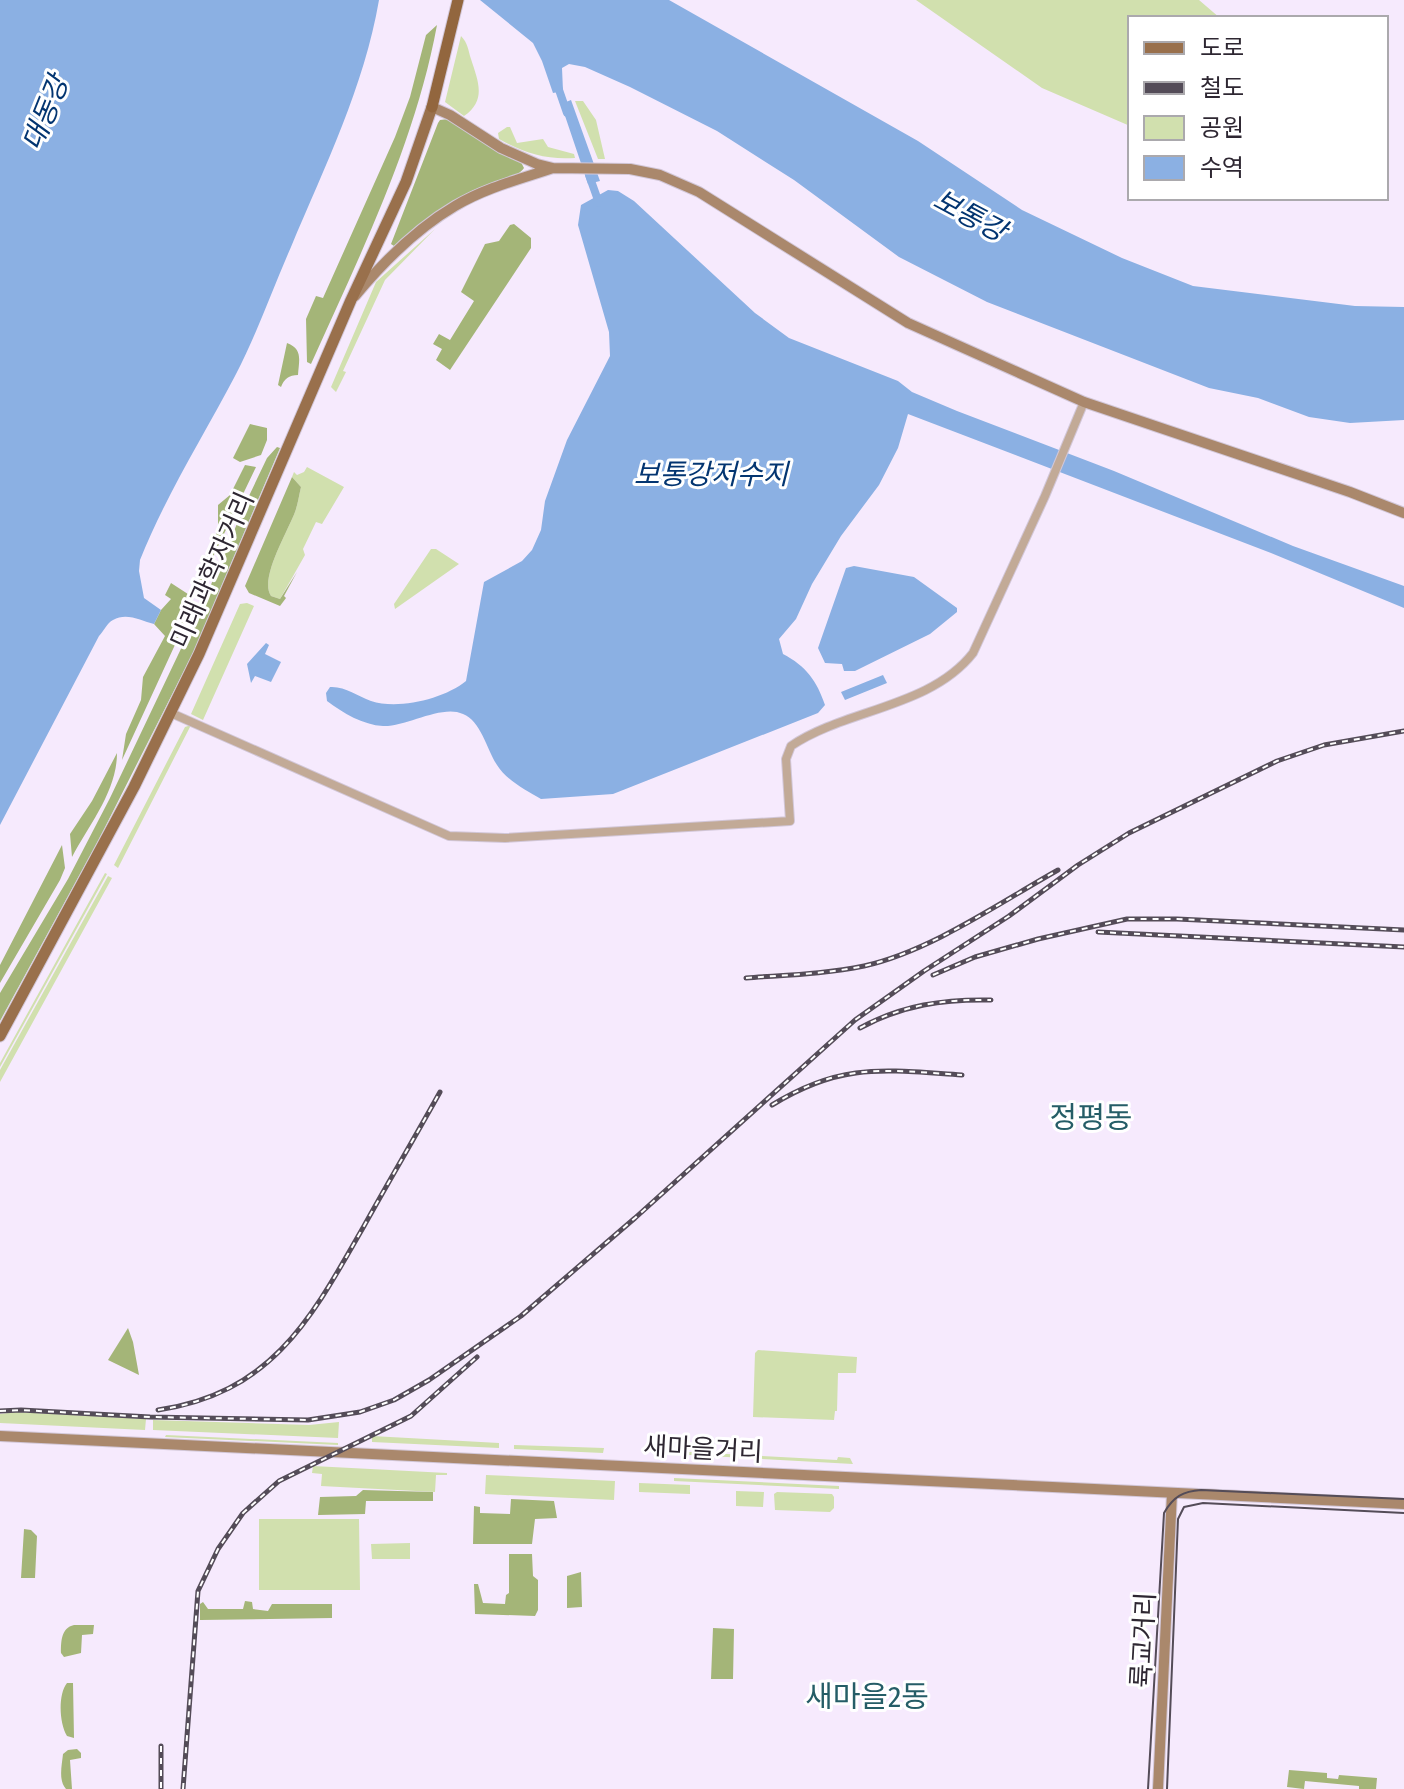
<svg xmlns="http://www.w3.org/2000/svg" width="1404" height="1789" font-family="'Fira Sans Condensed','Noto Sans KR',sans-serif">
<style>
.green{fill:#d1e0ae}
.forest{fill:#a4b578}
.water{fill:#8bb0e3}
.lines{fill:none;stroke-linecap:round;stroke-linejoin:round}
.canal{stroke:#8bb0e3;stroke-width:8}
.tertiary-casing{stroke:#d2c7d8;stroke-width:10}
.secondary-casing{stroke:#d2c7d8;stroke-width:12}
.primary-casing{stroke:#d2c7d8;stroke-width:13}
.trunk-casing{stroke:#d2c7d8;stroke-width:13}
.tertiary{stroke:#c2aa97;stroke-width:8}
.secondary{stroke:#aa886c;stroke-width:10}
.primary{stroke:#99704c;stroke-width:11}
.trunk{stroke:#92663e;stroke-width:11}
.tram{stroke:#544c58;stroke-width:2}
.rail-casing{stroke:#544c58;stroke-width:5}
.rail{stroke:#fff;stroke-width:2;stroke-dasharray:6;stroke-linecap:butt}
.labels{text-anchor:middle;stroke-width:6;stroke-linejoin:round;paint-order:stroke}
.street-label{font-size:26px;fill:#2e2732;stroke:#fff}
.water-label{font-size:28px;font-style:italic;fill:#033571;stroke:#fff}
.quarter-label{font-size:30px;fill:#255d67;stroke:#fff}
</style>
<rect width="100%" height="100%" fill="#f6eafd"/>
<!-- green -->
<path class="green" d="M916,0h283l21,18h-90v108l-88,-38z
M461,36c7,7 7,14 10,23 7,22 16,41 -7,57l-19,-14z
M575,101h8l13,19 9,39h-7z
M507,127h3l7,16 26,-4 5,8 26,7 1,4c-29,2 -51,-5 -76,-19l-1,-6z
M435,229l-50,51 -42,91 3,1 -10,20 -5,-5 45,-105z
M307,467l37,20 -22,37 -6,-2 -13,27 2,6 -25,44 -9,-3c-12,-17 17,-65 24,-84 3,-8 4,-17 6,-25l-9,-10 2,-5 3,3 7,-3z
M431,549h5l23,15 -64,45 -1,-5z
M247,603l7,3 -51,114 -12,-6 49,-110z
M191,725l-73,143 -4,-3 71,-138z
M105,873l2,1 -107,193v-4z
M108,876l4,2 -112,204v-12z
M758,1350l99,7 -1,16h-18l-1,38h-2l-1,9 -81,-3 2,-64z
M16,1412l130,7 -1,11 -145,-7v-9z
M153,1420l156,5 30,-3 -1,16 -185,-8z
M166,1435l172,8v2l-173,-8z
M372,1436l127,7v5l-127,-6z
M514,1445l90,3 -1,5 -89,-4z
M653,1450l184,10 1,-3 12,1 3,6 -200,-11z
M313,1466l134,7v2h-11l-1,17 -114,-6 1,-12 -10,-1z
M486,1475l129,6 -1,19 -129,-6z
M674,1478l165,8v3l-165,-8z
M639,1483l51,2v9l-51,-2z
M736,1491l28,1 -1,15 -27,-1z
M777,1492l55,2 2,3v11l-4,4 -55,-2 -1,-16z
M259,1519h100l1,71h-101z
M410,1543v16h-38l-1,-15z"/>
<!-- forest -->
<path class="forest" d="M437,25c-22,119 -77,230 -126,339l-4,-2 -1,-43 10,-23 7,2 72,-161 15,-40 16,-62z
M448,119l73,43 3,6c-9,13 -37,15 -52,23 -29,14 -52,36 -78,55l-3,-2 47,-121 2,-3z
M514,224l17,14v10l-81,122 -14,-10 6,-11 -9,-5 6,-10 11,6 24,-39 -13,-9 24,-48 14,-3 11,-16z
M287,343c16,6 12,17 11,32 -9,0 -14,4 -17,12l-3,-2z
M250,424l17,4v12l-6,15 -21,7 -7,-4z
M277,447l3,1 -87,205 -95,188 -98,180v-28l68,-114 42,-81 97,-204 41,-96 19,-40z
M245,465l11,2 -57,119 -3,-1 22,-56v-24l12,-10z
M292,477l9,10c-2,8 -3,17 -6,25 -7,19 -36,67 -24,84l9,3 17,-27 -13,24 2,2 -6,8 -31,-13 -4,-7z
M171,583l20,13v14l-69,150 4,-26 15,-34 2,-23 22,-41 -11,-12 7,-14 10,-11 -6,-4z
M117,753c0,38 -28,72 -45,104l-2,-23 22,-33z
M62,845l3,23 -5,12 -60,103v-18z
M128,1328l5,14 6,33 -31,-15z
M363,1490l70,2v9h-67l-1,13 -47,1 2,-18 36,-1z
M511,1499l43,2 3,17 -22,1 -3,25h-59l1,-38 6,1v6l30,1z
M24,1529l7,1 6,6 -2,42h-14z
M509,1554h23l1,22 5,4v30l-3,6 -60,-2 -1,-30h4l5,19 22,1 1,-9 3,-2z
M581,1572l1,35 -15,1v-32z
M245,1601l7,1 1,7 15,2 4,-7h60v14l-132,2v-16l3,-2 5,7h35z
M74,1625h20l-1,9 -11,1 -1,18 -17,4 -3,-4c0,-11 0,-25 13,-28z
M713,1628l21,1 -1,50h-22z
M67,1683h6l1,55 -7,-2c-8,-13 -9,-42 0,-53z
M77,1749l4,4v5l-11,2 2,29h-6c-8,-9 -4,-24 -3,-35l5,-4z
M1289,1770l38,3v5l11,1 1,-4 38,3 -1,11h-17v-3l-54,-5 -1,8 -17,-2z"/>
<!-- water -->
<path class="water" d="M0,0h379c-15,87 -54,166 -88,247 -19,43 -34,87 -56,129 -32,61 -69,119 -95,184l-1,11 5,27 17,12 -7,14c-13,-3 -27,-12 -41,-4 -6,3 -9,11 -14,16l-99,189z
M480,0h189l249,141 104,69 100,48 71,28 162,20 49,1v113l-54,3 -41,-6 -51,-19 -49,-10 -222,-86 -88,-45 -105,-77 -77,-49 -87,-44 -45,-20 -16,-3 -7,4 1,23 -10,2 -11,-32 -9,-18z
M571,100l29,81 -12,3 -27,-80z
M608,190l10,1 16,10 121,112 34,25 109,43 14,11 45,19 157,60 179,75 111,40v22l-133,-55 -363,-139 -10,34 -19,37 -38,51 -29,48 -16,35 -17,20 4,15c23,12 34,27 42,51l-7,8 -205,81 -72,5c-14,-8 -35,-19 -44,-34 -10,-15 -16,-44 -34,-51 -21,-10 -57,13 -80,12 -20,-1 -40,-13 -56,-25l-1,-8 4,-6c15,-1 27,9 41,14 27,9 73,-2 95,-20l18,-99 38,-21 10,-11 9,-20 4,-29 22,-61 43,-84 -1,-24 -31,-107 3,-20z
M854,566l60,11 43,31v4l-27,22 -75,37h-11l-2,-7 -17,-1 -7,-15 28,-80z
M266,643l3,2 -4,9 16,8 -10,20 -16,-6 -4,7 -4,-19z
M883,675l4,8 -42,17 -4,-8z"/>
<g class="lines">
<!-- canal -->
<path class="canal" d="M557,84l10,29
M589,175l10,28"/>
<defs>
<path id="tertiary" d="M171,713l278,123 56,2 285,-17 -4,-62 5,-13c54,-37 139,-38 182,-93l72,-157 39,-94"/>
<path id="secondary" d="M432,107l18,8 51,33 36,16 16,4 77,1 30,6 39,17 209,131 176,79 266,90 54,21
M355,296c29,-35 61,-67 100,-90 30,-18 65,-27 98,-38
M0,1436l1404,68
M1158,1789l14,-296"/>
<path id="primary" d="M0,1036l134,-249 65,-133 152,-354 55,-118 26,-75"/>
<path id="trunk" d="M432,107l26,-107"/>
</defs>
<!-- tertiary casing -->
<use href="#tertiary" class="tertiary-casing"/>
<!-- secondary casing -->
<use href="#secondary" class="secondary-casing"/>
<!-- primary casing -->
<use href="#primary" class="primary-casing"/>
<!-- trunk casing -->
<use href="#trunk" class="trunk-casing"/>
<!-- tertiary -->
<use href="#tertiary" class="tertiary"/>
<!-- secondary -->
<use href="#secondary" class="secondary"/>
<!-- primary -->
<use href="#primary" class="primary"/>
<!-- trunk -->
<use href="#trunk" class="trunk"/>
<!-- tram -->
<path class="tram" d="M1148,1789l16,-276c9,-16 19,-22 37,-23l203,9
M1167,1789l11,-270 6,-12 19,-4 201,10"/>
<defs>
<path id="rail" d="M1098,932l306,15
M933,975l42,-18 63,-18 89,-20h50l227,11
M746,978c39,-3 79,-4 118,-12 67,-15 135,-63 194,-96
M860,1028c42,-23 84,-29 131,-28
M772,1105c70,-43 112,-35 190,-30
M158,1410c115,-17 154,-93 206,-184 25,-45 51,-89 76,-134
M0,1411l21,-1 129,7 158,3 52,-8 34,-12 35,-20 92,-64 114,-98 220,-198 69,-49 85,-55 69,-51 51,-32 148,-72 47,-16 80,-14
M161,1746v43
M183,1789l15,-198 20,-42 25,-36 36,-32 132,-65 66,-59"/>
</defs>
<!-- rail casing -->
<use href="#rail" class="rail-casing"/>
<!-- rail -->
<use href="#rail" class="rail"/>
</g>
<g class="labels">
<!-- street labels -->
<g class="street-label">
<text transform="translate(212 570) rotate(-66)" y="9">미래과학자거리</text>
<text transform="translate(703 1449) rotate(3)" y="9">새마을거리</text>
<text transform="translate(1143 1640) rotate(-87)" y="9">륙교거리</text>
</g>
<!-- water labels -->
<g class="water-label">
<text transform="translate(45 113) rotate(-68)" y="10">대동강</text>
<text transform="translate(970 215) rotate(28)" y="10">보통강</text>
<text x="711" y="484">보통강저수지</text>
</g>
<!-- quarter labels -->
<g class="quarter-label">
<text x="1091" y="1128">정평동</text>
<text x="867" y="1707">새마을2동</text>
</g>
</g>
<!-- legend -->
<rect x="1128" y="16" width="260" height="184" fill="#ffffff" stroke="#aba9ad" stroke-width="2"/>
<rect x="1144" y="42" width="40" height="12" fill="#99704c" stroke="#aba9ad" stroke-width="2"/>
<text x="1200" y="56" font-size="24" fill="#2e2732">도로</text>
<rect x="1144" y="82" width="40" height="12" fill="#544c58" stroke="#aba9ad" stroke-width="2"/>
<text x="1200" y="96" font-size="24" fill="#2e2732">철도</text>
<rect x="1144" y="116" width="40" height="24" fill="#d1e0ae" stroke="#aba9ad" stroke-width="2"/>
<text x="1200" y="136" font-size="24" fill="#2e2732">공원</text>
<rect x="1144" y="156" width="40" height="24" fill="#8bb0e3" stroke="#aba9ad" stroke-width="2"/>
<text x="1200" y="176" font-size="24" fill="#2e2732">수역</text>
</svg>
